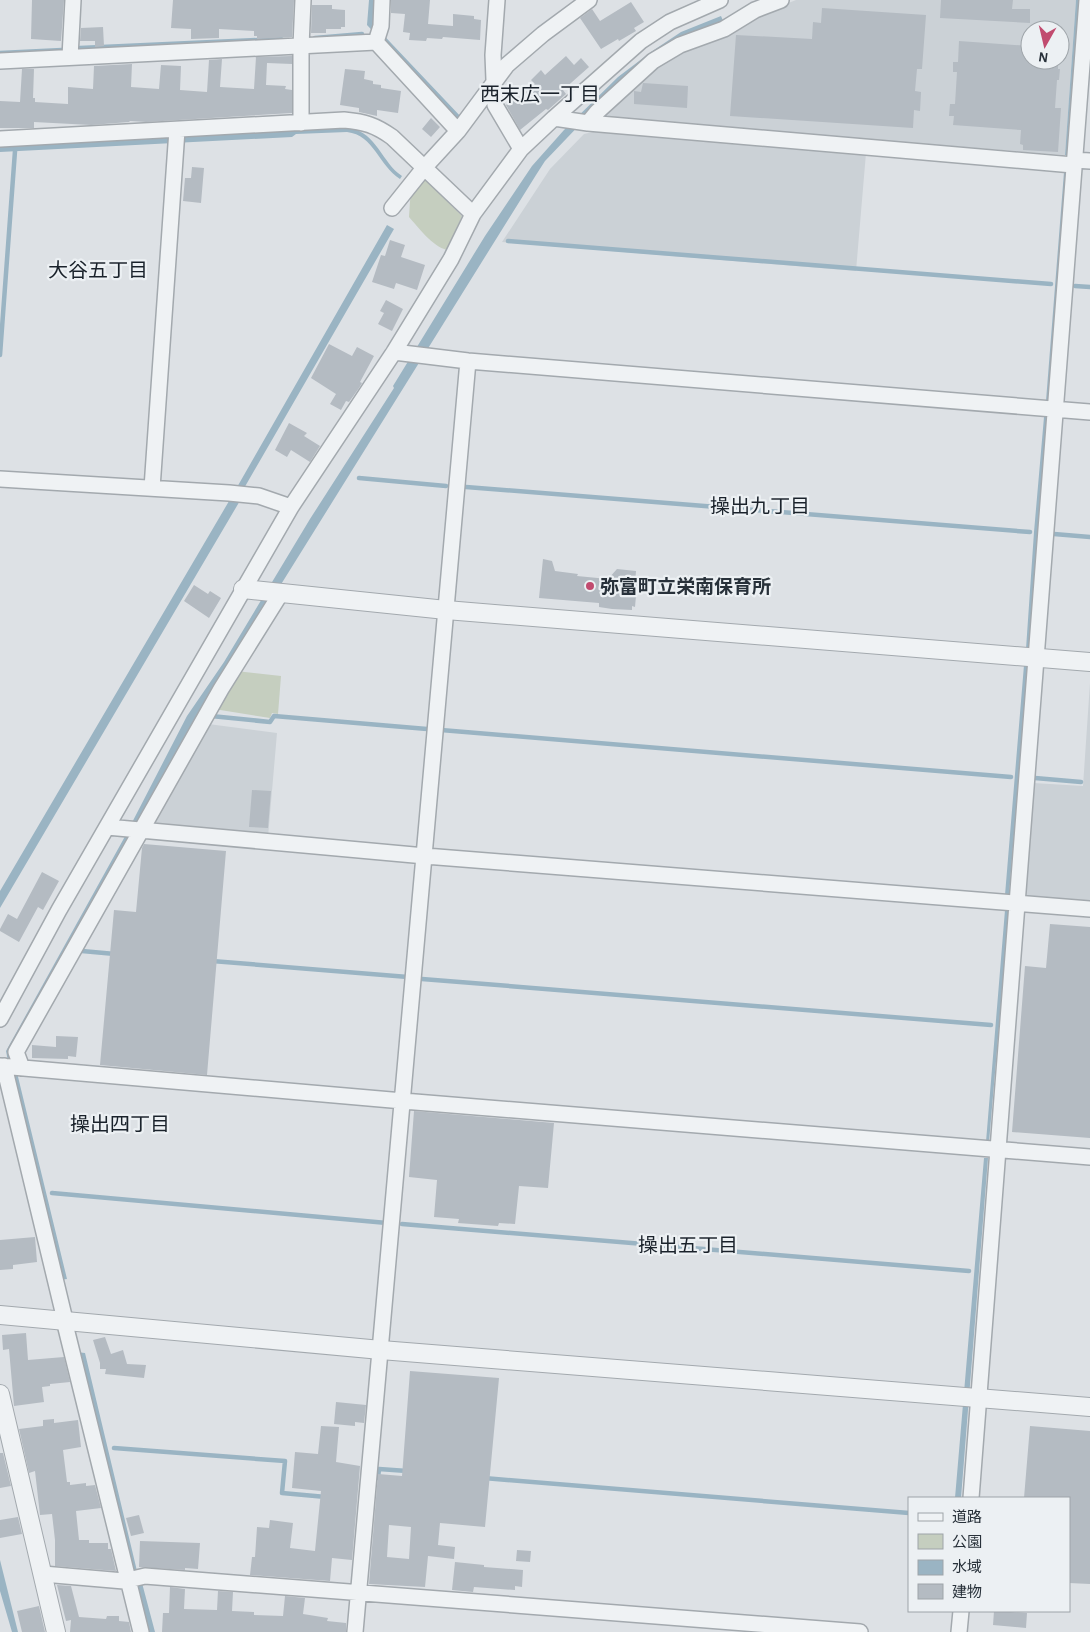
<svg xmlns="http://www.w3.org/2000/svg" width="1090" height="1632" font-family="'Alegreya Sans','Noto Sans JP',sans-serif">
<style>
.built{fill:#cbd1d6;fill-rule:evenodd}
.green{fill:#c5cebf}
.water{fill:#9ab4c3}
.lines{fill:none;stroke-linecap:round;stroke-linejoin:round}
.stream{stroke:#9ab4c3;stroke-width:4.5}
.building{fill:#b4bbc2;fill-rule:evenodd}
.minor-casing{stroke:#a3a9ae;stroke-width:18}
.tertiary-casing{stroke:#a3a9ae;stroke-width:20}
.minor{stroke:#eff2f4;stroke-width:15}
.tertiary{stroke:#eff2f4;stroke-width:18}
.poi-dot{fill:#c14b6f;stroke:#ecf0f3;stroke-width:2}
.labels{text-anchor:middle;stroke-width:4.5;stroke-linejoin:round;paint-order:stroke}
.poi-label{font-size:19px;font-weight:bold;fill:#28313a;stroke:#ecf0f3;text-anchor:start}
.neighbourhood-label{font-size:20px;fill:#1a222b;stroke:#ecf0f3}
</style>
<rect width="100%" height="100%" fill="#dde1e5"/>
<!-- built -->
<path class="built" d="M796,0h280l-11,155 -461,-36 -3,-7 52,-47 100,-48zM1030,30h30v30h-30z
M597,131l269,22 -10,118 -354,-29 48,-73 34,-35z
M1090,683v218l-65,-5 8,-113 50,3z
M208,724l69,9 -9,104 -115,-12 -3,-5z"/>
<!-- green -->
<path class="green" d="M425,179l37,37 -15,34c-15,-4 -28,-22 -38,-33l1,-16 3,-16z
M236,671l45,5 -3,38 -6,-1 -2,5 -56,-9z"/>
<!-- water -->
<path class="water" d="M369,0h6l-1,25 88,93 -5,3 -90,-96z
M1076,0h6l-13,155h-4z
M721,16l3,7 -38,15 -98,78 -43,45 -9,14 -256,411 -268,466 55,227 -9,1 -47,-203 -5,-26 117,-211 64,-124 37,-54 86,-143 84,-131 -1,-2 92,-150 47,-70 32,-36 54,-53 33,-25 30,-20z
M350,128c27,5 32,35 52,48l-2,3c-21,-13 -26,-44 -53,-47l-51,2 -4,3 -292,15v-7l296,-16v2z
M1064,172h2l-16,229h-4z
M387,225l7,4 -151,261 -2,9 -241,409v-17l232,-395z
M1044,417h4l-19,232h-3l8,-117z
M1024,665h4l-19,230h-4z
M1005,910l4,1 -20,231h-3z
M984,1158h4l-27,340h-6z
M76,1352l9,1 52,218 5,12 13,49h-8z
M0,1560l18,72h-6l-12,-41z"/>
<g class="lines">
<!-- stream -->
<path class="stream" d="M315,38l47,-4
M80,48l201,-9
M0,53l62,-3
M508,241l543,43
M1075,286l15,1
M0,355l15,-204
M359,478l87,8
M466,487l564,45
M1054,534l36,3
M211,716l59,6 4,-6 153,13
M441,730l570,47
M1035,778l46,4
M82,951l33,3
M212,961l196,16
M422,979l569,46
M52,1193l335,30
M402,1224l567,47
M114,1448l171,13 -3,32 44,4
M378,1478l1,-9 28,2
M484,1478l425,35"/>
</g>
<!-- building -->
<path class="building" d="M32,0h32l-3,41 -30,-2z
M173,0h121l-2,37 -35,2v-3h-3v-5l-35,-2v9l-28,1v-10l-20,-1z
M391,0h39l-2,24 25,2v-12l21,2v3l7,1 -1,20 -37,-3 -1,2 -15,-1 -1,3 -17,-1 1,-7 -7,-1 2,-18 -14,-1z
M941,0h72l-1,9h18v14l-90,-5z
M631,2l13,20 -10,6 2,3 -17,10 -1,-2 -17,10 -21,-31 12,-9 8,12z
M312,5h20v4l13,1v17h-4v2h-15v4h-15z
M822,8l104,7 -4,54h-5l-2,22 6,1 -1,19 -6,-1 -1,18 -183,-12 6,-81 76,4 1,-17 8,1z
M103,27l1,19 -9,1v-6h-15l1,-13z
M959,41l71,5v14h28v9h2l-1,11h-2l-2,28h6l-3,44 -35,-2v-5l-3,-1 1,-14 -68,-5 1,-9h-5l1,-12h5l2,-32h-4v-10h5z
M292,56v8l-25,-1 -1,22 20,1 -1,3 7,1v23l-146,9 -16,-1 -1,1 -38,3 -57,-3v6h-34v-27l20,1 2,-33h12l-1,29h2v4l33,2v-17l25,2 1,-23 38,-2 -1,23 28,2 2,-24 20,1 -1,24 27,2 2,-32 13,-1 -2,28 34,2 2,-32z
M566,56l8,9 7,-7 8,9 -26,23 3,4 -18,16 -2,-1 -26,21 -14,-25 8,-7 3,2 18,-16 -4,-4 10,-10 4,5z
M345,69l20,2 -1,8 9,2v3l8,1v3l20,3 -3,22 -21,-3v6l-18,-4v-4l-19,-3z
M643,83l45,3 -1,22 -53,-4v-13l7,1z
M431,118l9,9 -9,10 -9,-8z
M192,167l12,1 -3,35 -18,-2 2,-23h6z
M390,240l15,5 -4,12 24,8 -8,25 -21,-7 -2,6 -22,-7 9,-27 4,1z
M386,300l17,9 -11,22 -14,-7 6,-11 -4,-2z
M329,344l23,12 5,-9 17,9 -14,26 2,1 -3,5 -10,14 -3,-1 -5,9 -11,-6 6,-10 -25,-16z
M289,423l18,10 -3,3 16,10 -10,16 -19,-12 -4,7 -12,-7z
M543,559l9,2 3,10 23,3 -1,2 31,3 9,-10 19,2 -1,13h2l-2,23 -3,-1v4l-20,-1 -13,-2v-4l-60,-5z
M194,585l14,9 2,-3 11,7 -12,20 -25,-17z
M252,790l19,1 -3,37 -19,-1z
M144,844l82,7 -19,224 -107,-10 14,-155 22,2 6,-64z
M42,872l17,9 -16,29 -5,-3 -19,35 -19,-11v-2l8,-15 9,5z
M1050,924l40,3v211l-78,-6 13,-166 21,2z
M56,1036l22,1 -2,20 -8,-1v3l-36,-1v-13l24,2z
M414,1111l140,12 -6,65 -29,-2 -4,38 -16,-1 -1,3 -40,-3 1,-4 -25,-2 3,-37 -28,-3z
M35,1237l2,25 -24,3v4l-13,1v-30z
M26,1333l2,27 36,-3 6,25 -20,2v2l-8,1 2,15 -30,4 -5,-57 -6,1 -1,-15z
M105,1337l6,17 12,-4 4,14 19,1 -2,13 -39,-4 1,-5h-6v-6l-7,-23z
M410,1371l89,7 -14,149 -45,-4 -2,22 17,2 -1,12 -26,-3 -3,31 -56,-3 9,-110 24,2zM389,1525l22,2 -2,32 -22,-2z
M336,1402l30,3 -2,18 -9,-1v4l-21,-2z
M54,1419v4l24,-3 3,27 -18,3 4,32h3v3l16,-2v3l9,-1 6,23 -25,3 3,29h10v3h19v6h3l5,22 -61,-5v-26l-3,-26 -12,1 -5,-44 -6,2 -10,-44 24,-3v-6z
M321,1426l18,1 -3,35 24,4 -8,94 -20,-2 -2,23 -80,-6 2,-18h3l2,-30 12,1 1,-8 23,3 -3,25 25,3 6,-60 -29,-3 3,-36 23,2z
M1030,1426l60,5v153l-21,-1v-85h-45z
M0,1453h3l8,33 -11,2z
M139,1515l5,18 -13,3 -5,-18z
M18,1517l4,17 -22,4v-18z
M140,1541l60,2 -2,26 -13,-1v2l-46,-3z
M517,1550l14,1 -1,11 -14,-1z
M455,1562l29,3v2l39,3 -1,17 -7,-1v4l-41,-3 -1,5 -21,-2z
M57,1585l14,1 8,31 27,2 1,-3h12v5l10,1 2,10h-61l1,-12 -5,1z
M170,1587l15,2 -1,20 33,1 1,-19 15,1 -1,19 22,1v3l29,1 2,-20 20,2 -2,16 25,4 -1,3 19,2v9h-184l1,-19h6z
M39,1606l6,26h-23l-5,-21z
M994,1611l33,2 -1,15 -33,-3z"/>
<g class="lines">
<defs>
<path id="minor" d="M497,0l-4,55 2,50 26,44
M376,42l82,89
M376,42l5,-16 1,-26
M70,57l3,-57
M0,61l376,-19
M554,118l34,5 485,42
M301,123v-77l2,-46
M588,123l9,-11 56,-51 27,-16 44,-16 31,-19 26,-10
M0,139l344,-19c21,2 31,5 48,17l81,77
M1074,160l16,1
M392,208l32,-40 34,-37 49,-66 36,-31 46,-34
M394,352l74,9 622,51
M0,479l229,14 30,3 32,11
M152,488l25,-358
M107,827l318,29 665,53
M0,1019l59,-109 232,-403 103,-155 57,-93 22,-45 48,-65 33,-31 87,-77 29,-19 50,-22
M0,1066l403,35 687,56
M4,1066l61,254
M22,1068l-6,-16 205,-363 60,-96
M64,1320l77,312
M971,1498l116,-1498
M43,1574l81,7 21,-5 715,56
M355,1632l113,-1271
M959,1632l2,-21"/>
<path id="tertiary" d="M243,589l203,21 644,52
M0,1315l381,35 709,57
M0,1394l56,238"/>
</defs>
<!-- minor casing -->
<use href="#minor" class="minor-casing"/>
<!-- tertiary casing -->
<use href="#tertiary" class="tertiary-casing"/>
<!-- minor -->
<use href="#minor" class="minor"/>
<!-- tertiary -->
<use href="#tertiary" class="tertiary"/>
</g>
<!-- markers -->
<circle class="poi-dot" cx="590" cy="586" r="5"/>
<g class="labels">
<!-- poi labels -->
<g class="poi-label">
<text x="600" y="593">弥富町立栄南保育所</text>
</g>
<!-- neighbourhood labels -->
<g class="neighbourhood-label">
<text x="540" y="101">西末広一丁目</text>
<text x="98" y="277">大谷五丁目</text>
<text x="760" y="513">操出九丁目</text>
<text x="120" y="1131">操出四丁目</text>
<text x="688" y="1252">操出五丁目</text>
</g>
</g>
<!-- legend -->
<rect x="908" y="1497" width="162" height="115" fill="#ecf0f3" stroke="#9ea4a9"/>
<rect x="918" y="1513" width="25" height="8" fill="#eff2f4" stroke="#9ea4a9"/>
<text x="952" y="1522" font-size="15" fill="#28313a">道路</text>
<rect x="918" y="1534" width="25" height="15" fill="#c5cebf" stroke="#9ea4a9"/>
<text x="952" y="1547" font-size="15" fill="#28313a">公園</text>
<rect x="918" y="1560" width="25" height="15" fill="#9ab4c3" stroke="#9ea4a9"/>
<text x="952" y="1572" font-size="15" fill="#28313a">水域</text>
<rect x="918" y="1584" width="25" height="15" fill="#b4bbc2" stroke="#9ea4a9"/>
<text x="952" y="1597" font-size="15" fill="#28313a">建物</text>
<!-- north arrow -->
<g transform="translate(1045 45) rotate(188)"><circle r="24" fill="#ecf0f3" stroke="#9ea4a9"/>
<path d="M0-4L9 19L0 12L-9 19Z" fill="#c14b6f"/>
<text y="-8" font-size="14" font-weight="bold" text-anchor="middle" fill="#28313a">N</text>
</g>
</svg>
